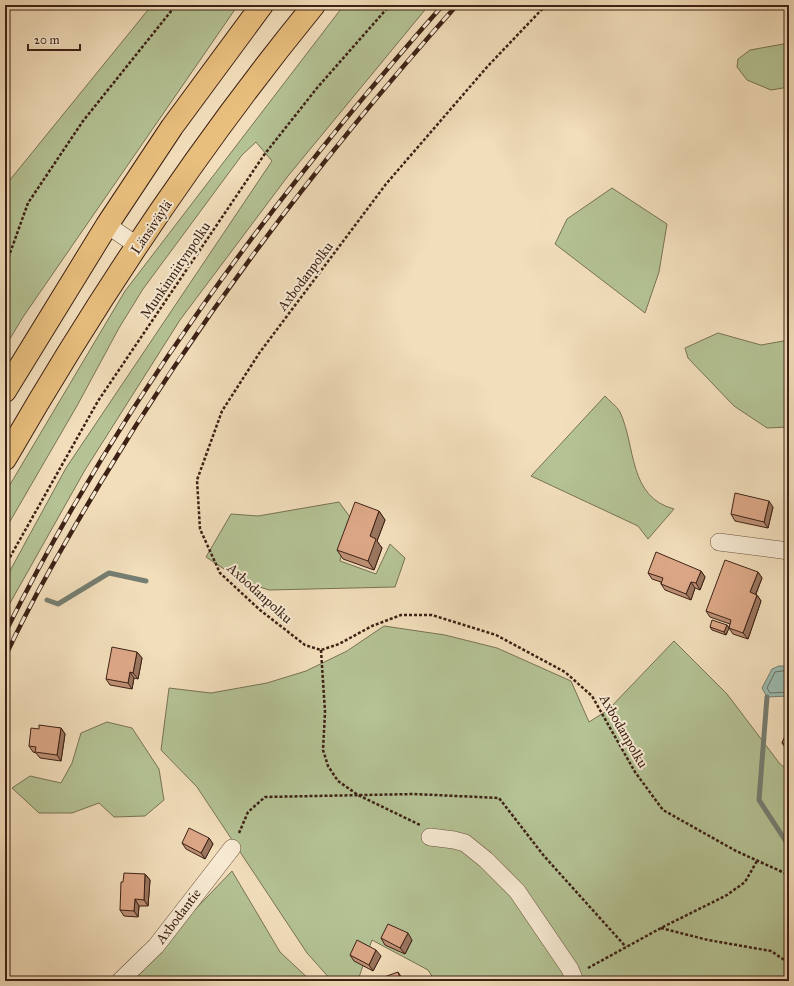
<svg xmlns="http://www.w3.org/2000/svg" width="794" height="986" font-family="'IM FELL Great Primer',serif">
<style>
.green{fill:#b4c294;stroke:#787254}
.water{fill:#9bbcb0;stroke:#757e72}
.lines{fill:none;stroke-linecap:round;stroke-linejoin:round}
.shore{stroke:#6c6e62;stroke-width:1}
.stream{stroke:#757e72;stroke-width:5}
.minor-casing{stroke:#6a503e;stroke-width:18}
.highway-casing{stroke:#3d2115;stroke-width:24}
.path{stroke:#3d2115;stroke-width:2.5;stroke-dasharray:3 2;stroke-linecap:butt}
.minor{stroke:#f7ead3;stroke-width:17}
.highway{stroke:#e9bf7e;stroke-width:22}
.rail-casing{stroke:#3d2115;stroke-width:4.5}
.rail{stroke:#f7ead3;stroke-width:3;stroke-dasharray:9;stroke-linecap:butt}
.wall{fill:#be9075;stroke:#3d2115}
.shaded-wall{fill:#9b765f;stroke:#3d2115}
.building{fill:#dda888;stroke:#3d2115}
.labels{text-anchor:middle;stroke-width:4;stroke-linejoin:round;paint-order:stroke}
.street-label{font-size:14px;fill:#3d2115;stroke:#f7ead3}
</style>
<rect width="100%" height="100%" fill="#f2debb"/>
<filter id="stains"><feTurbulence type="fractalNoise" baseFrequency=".005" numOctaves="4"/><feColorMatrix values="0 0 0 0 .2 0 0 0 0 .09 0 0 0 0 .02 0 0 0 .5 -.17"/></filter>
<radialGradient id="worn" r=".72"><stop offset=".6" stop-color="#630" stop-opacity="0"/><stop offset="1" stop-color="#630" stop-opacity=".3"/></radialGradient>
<!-- green -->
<path class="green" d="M152,5h86l-215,312 -18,30v-161z
M344,5h85l-141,171 -108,144 -95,150 -80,142v-32l61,-112 206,-307 -16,-19 -14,13 -99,134 -24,39 -41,76 -73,126v-37l120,-202z
M789,43v44l-18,3 -24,-10 -10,-13 1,-8 12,-9z
M612,188l55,36 -8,48 -14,41 -90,-69 12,-25z
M718,333l43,12 28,-5v87l-22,1 -33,-22 -46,-48 -3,-10z
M605,396c4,5 12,10 15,16 16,34 8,85 54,97l-26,30 -10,-13 -107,-50z
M339,502l11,15 -10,44 36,13 14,-30 15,14 -10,29 -126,3 -27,-9 -36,-24 25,-43 27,2z
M384,626l61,9 52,13 74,33 18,41 19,-12 66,-69 53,53 53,70 9,7v210h-354l-7,-11 -56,-30 -14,40 -26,1 -25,-28 -110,-166 -36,-37 8,-62 42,5 56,-10 39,-12 41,-20z
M107,722l25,6 27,41 5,31 -19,16 -31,1 -15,-14 -27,10h-33l-27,-25 18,-12 31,7 11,-20 9,-30z
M232,871l48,81 31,29h-177l51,-61z"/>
<!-- water -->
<path class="water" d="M779,666h10v30l-22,1 -5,-9 10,-19z"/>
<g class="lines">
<!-- shore -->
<path class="shore" d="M789,670l-14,2 -8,16 3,5 19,-1"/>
<!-- stream -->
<path class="stream" d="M47,600l11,4 51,-31 37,8
M767,697l-8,103 30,46"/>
<defs>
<path id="minor" d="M107,225l31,21
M719,542l70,9
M430,837l24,3 11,3 21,17 31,31 53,78 5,12
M120,981l36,-35 76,-98"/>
<path id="highway" d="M5,391l102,-166 65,-98 90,-122
M5,459c91,-158 193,-312 309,-454"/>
</defs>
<!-- minor casing -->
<use href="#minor" class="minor-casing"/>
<!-- highway casing -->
<use href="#highway" class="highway-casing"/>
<!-- path -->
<path class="path" d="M546,5l-59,62 -101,117 -126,168 -38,59 -25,69 3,49 20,44 40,37 45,35 16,5 18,-6 33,-18 29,-11h31l64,20 69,37 27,24 43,76 28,38 73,41 53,24
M5,267l23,-64 55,-82 93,-116
M5,306l4,13 -4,16
M5,566l93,-165 166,-246 53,-67 73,-83
M321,650l4,62 -2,38 5,16 10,15 20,14 62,30
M239,833l9,-21 17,-15 149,-3 85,4 45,58 82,91
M661,928l47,12 63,11 18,12
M588,968l73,-40 66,-33 18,-13 12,-21"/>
<!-- minor -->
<use href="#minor" class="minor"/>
<!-- highway -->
<use href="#highway" class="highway"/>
<defs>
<path id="rail" d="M5,633c115,-230 268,-436 438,-628
M5,657c28,-60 62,-118 96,-175 104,-173 222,-327 356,-477"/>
</defs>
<!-- rail casing -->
<use href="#rail" class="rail-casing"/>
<!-- rail -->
<use href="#rail" class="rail"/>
</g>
<!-- wall -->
<path class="wall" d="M773,507l-5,21 -33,-7 -4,-7z
M379,511l6,9 -8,21 5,7 -8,22 -31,-11 -6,-9z
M701,571l4,6 -5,13 -5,-2 -4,12 -26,-10 -4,-6v-2l-9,-3 -4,-6z
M758,572l4,6 -6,16 1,1 4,6 -13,38 -15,-5 -4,-6 -3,7 -14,-5 -2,-3 17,-2 2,3 1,-4 -20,-7 -4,-6z
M137,652l5,6 -4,21 -4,-1 -2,11 -22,-4 -4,-6z
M789,727v23l-3,-1 -4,-6z
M61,728l4,6 -4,27 -21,-3 -4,-5 -3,-1 -4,-6 10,-17z
M209,838l4,6 -8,15 -19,-10 -4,-6z
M145,874l5,6 -2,26h-9l-1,11 -14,-1 -4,-6z
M381,938l31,2 -7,14 -20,-9z
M350,955l31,1 -8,15 -19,-10z"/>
<!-- shaded-wall -->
<path class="shaded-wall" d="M769,501l4,6 -5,21 -4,-6z
M379,511l6,9 -8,21 5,7 -8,22 -6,-9 2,-25z
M701,571l4,6 -5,13 -4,-7z
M758,572l4,6 -8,20 -4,-6z
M691,582l4,6 -4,12 -5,-6z
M757,595l4,6 -13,38 -5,-6z
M727,625l2,3 -3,7 -2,-3z
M137,652l5,6 -4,21 -5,-6z
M130,672l4,6 -2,11 -4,-6z
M61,728l4,6 -4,27 -4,-6z
M209,838l4,6 -8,15 -4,-6z
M145,874l5,6 -2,26 -4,-6z
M135,899l4,7 -1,11 -4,-6z
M408,933l4,7 -7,14 -5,-6z
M376,950l5,6 -8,15 -4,-6z
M398,972l4,6 1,3h-2z"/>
<!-- building -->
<path class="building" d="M735,493l34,8 -5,21 -33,-8z
M355,502l24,9 -9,25 6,3 -8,22 -31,-11z
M656,552l45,19 -5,12 -5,-1 -5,12 -25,-10 2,-6 -15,-5z
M725,560l33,12 -8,20 7,3 -14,38 -14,-5 2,-8 -25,-9z
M712,620l15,5 -3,7 -14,-5z
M112,647l25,5 -4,21 -3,-1 -2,11 -22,-4z
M39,725l22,3 -4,27 -22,-3 1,-5 -7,-1 2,-18 8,1z
M789,727v19l-7,-3z
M189,828l20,10 -8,15 -19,-10z
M124,873l21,1 -1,26 -9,-1 -1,12 -14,-1 1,-28h2z
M388,924l20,9 -8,15 -19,-10z
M357,940l19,10 -7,15 -19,-10z
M398,972l3,9h-28z"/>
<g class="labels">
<!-- street labels -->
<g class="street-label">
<text transform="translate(151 227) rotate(-56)" y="5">Länsiväylä</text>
<text transform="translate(175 270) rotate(-56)" y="5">Munkinniitynpolku</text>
<text transform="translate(305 276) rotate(-53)" y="5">Axbodanpolku</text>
<text transform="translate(260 593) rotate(42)" y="5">Axbodanpolku</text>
<text transform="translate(624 731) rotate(60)" y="5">Axbodanpolku</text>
<text transform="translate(178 916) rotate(-53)" y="5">Axbodantie</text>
</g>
</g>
<!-- margin -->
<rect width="794" height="986" fill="none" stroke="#f2debb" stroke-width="20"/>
<rect x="6" y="6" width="782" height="974" fill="none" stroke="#3d2115" stroke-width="2"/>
<rect x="10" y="10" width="774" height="966" fill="none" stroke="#3d2115"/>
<!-- scale -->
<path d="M28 44v6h52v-6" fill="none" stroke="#3d2115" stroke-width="2"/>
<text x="34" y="44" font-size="12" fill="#3d2115" stroke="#f7ead3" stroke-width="3" paint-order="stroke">20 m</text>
<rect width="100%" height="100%" filter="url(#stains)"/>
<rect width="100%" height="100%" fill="url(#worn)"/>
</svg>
